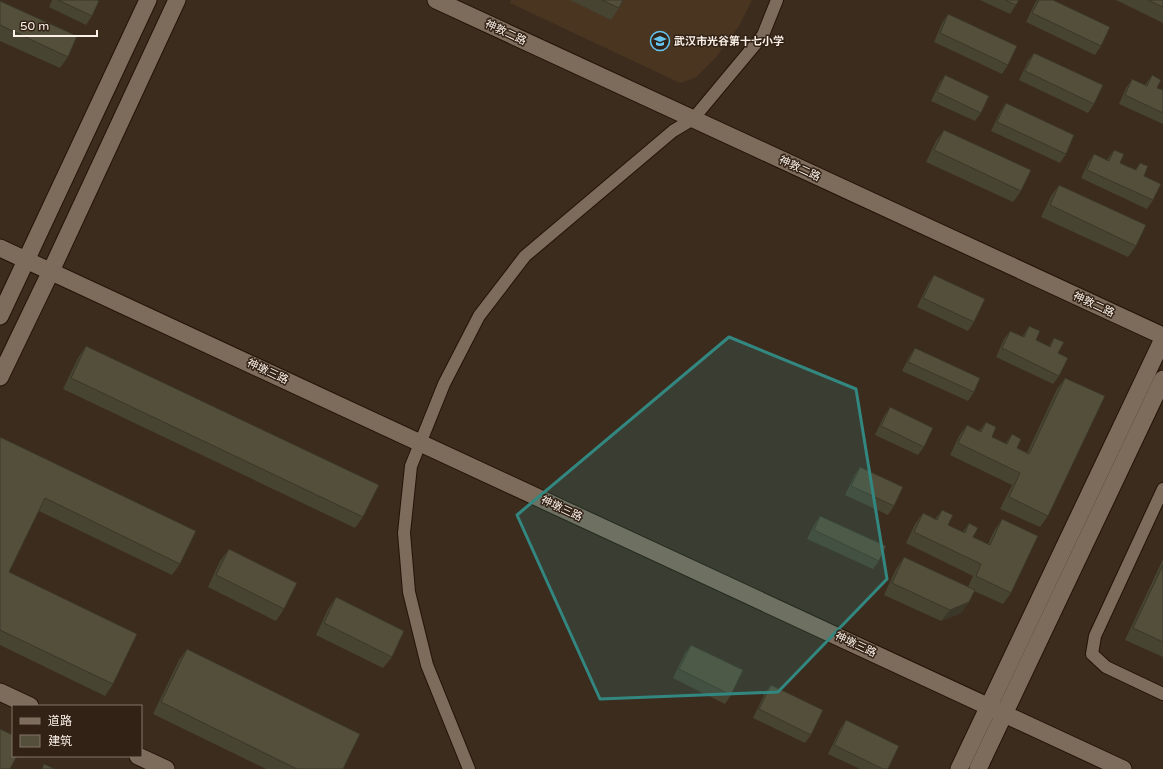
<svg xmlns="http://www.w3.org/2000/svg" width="1163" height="769" font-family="'Varela Round','Noto Sans SC',sans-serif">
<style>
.built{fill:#4a3521}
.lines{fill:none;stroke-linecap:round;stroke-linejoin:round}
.street-casing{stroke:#221407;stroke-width:14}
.secondary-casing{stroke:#221407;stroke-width:19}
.street{stroke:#7d6b5b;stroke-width:12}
.secondary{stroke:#7d6b5b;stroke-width:17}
.wall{fill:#484432}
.shaded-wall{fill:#3b3729}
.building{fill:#544f3a;stroke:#3b3729}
.marked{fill:#328880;fill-opacity:0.2;stroke:#328880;stroke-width:3;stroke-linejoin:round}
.labels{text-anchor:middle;stroke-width:3;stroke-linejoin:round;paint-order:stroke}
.street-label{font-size:11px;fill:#faf0e7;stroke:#322215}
.poi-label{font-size:11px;font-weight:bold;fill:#faf0e7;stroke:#322215;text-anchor:start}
</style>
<rect width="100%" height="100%" fill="#3c2c1e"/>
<!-- built -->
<path class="built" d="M511,0h241l-13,26 -23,31 -21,21 -15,5 -170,-80z"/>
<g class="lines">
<defs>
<path id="street" d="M1163,489l-68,147 -3,18 14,13 57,27
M469,769l-42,-104 -18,-73 -5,-59 7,-67 33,-82 35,-68 46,-60 148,-125 20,-12 70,-84 14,-35"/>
<path id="secondary" d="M436,0l727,336
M0,248l1123,521
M0,316l148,-316
M0,377l51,-106 126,-271
M0,692l30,14
M138,756l28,13
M959,769l204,-430
M978,769l185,-390"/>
</defs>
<!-- street casing -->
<use href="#street" class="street-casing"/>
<!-- secondary casing -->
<use href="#secondary" class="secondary-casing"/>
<!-- street -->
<use href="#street" class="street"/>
<!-- secondary -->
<use href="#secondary" class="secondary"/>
</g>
<!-- wall -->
<path class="wall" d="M52,0h45l-5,16 -6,9 -37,-18z
M570,0h53l-4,8 -8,12z
M980,0h39l-3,5 -6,9z
M1037,0h16l48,46 -6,9 -69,-33 9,-19z
M1116,0h47v23z
M0,1l68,56 -8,11 -60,-27z
M948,14l60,51 -6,9 -68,-32 8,-19z
M1034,53l60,51 -6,9 -69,-33 9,-19z
M945,75l36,38 -6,8 -44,-20 8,-17z
M1152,75l5,13 6,2v34l-44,-20 7,-16 6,-9 13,6z
M1006,103l60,51 -6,9 -69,-32 9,-19z
M944,130l77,61 -8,11 -87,-40 10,-21z
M1114,150l6,13 15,7 5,-7 4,13 9,24 -6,9 -66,-31 7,-15 6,-9 13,6z
M1059,185l77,61 -8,11 -87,-40 10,-21z
M934,275l40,47 -6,9 -51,-24 11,-23z
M1029,326l7,14 13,6 5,-8 4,15 1,23 -6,8 -57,-27 8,-18 6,-8 12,6z
M86,346l277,171 -8,11 -292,-139 15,-31z
M915,348l59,44 -6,9 -66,-30 7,-14z
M1065,378l-17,138 -8,11 -40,-18 12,-24 -62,-30 9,-19 8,-11 12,6 7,-9 6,15 14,6 6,-9 5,14 10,5 30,-64z
M890,407l34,40 -6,8 -43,-20 9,-19z
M0,437l180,127 -8,11 -133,-64 -30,61 104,112 -8,12 -105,-51z
M860,467l34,39 -6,9 -43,-20 9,-19z
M942,510l6,15 15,7 6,-9 4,14 15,7 6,-13 8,-12 9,74 -8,11 -29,-13 -5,11 -8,11 -20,8 -57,-26 12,-26 8,-12 64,30 5,-11 -67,-33 9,-19 8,-11 12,6z
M820,516l59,45 -6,8 -66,-30 7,-14z
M229,549l55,60 -8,12 -68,-34 12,-26z
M1163,559v98l-38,-17z
M336,597l56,60 -9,11 -67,-33 12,-26z
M691,645l40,50 -6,9 -52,-26 12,-25z
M187,649l156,120h-77l-113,-55 26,-54z
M771,685l40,50 -6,8 -52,-25 12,-25z
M846,720l42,49h-28l-32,-15 12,-25z"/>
<!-- shaded-wall -->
<path class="shaded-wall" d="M969,602l-8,11 -20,8 9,-11z"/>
<!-- building -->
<path class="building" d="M58,0h39l2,1 -7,15z
M602,0h21l-4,8z
M1005,0h14l-3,5z
M1039,0h14l57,27 -9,19 -69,-33z
M1148,0h15v7z
M0,1l77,35 -9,21 -68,-32z
M948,14l69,32 -9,19 -68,-32z
M1034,53l69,32 -9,19 -69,-33z
M945,75l44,21 -8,17 -44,-21z
M1152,75l9,5 -4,8 6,2v23l-38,-18 7,-16 15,7z
M1006,103l68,32 -8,19 -69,-32z
M944,130l87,40 -10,21 -87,-41z
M1114,150l10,4 -4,9 16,7 4,-7 8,3 -4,10 17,8 -8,16 -66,-30 7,-16 15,7z
M1059,185l87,40 -10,21 -86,-41z
M934,275l51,24 -11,23 -51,-24z
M1029,326l11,5 -4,9 14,7 4,-9 10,4 -6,11 10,5 -9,18 -57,-28 8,-17 14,6z
M86,346l293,139 -16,32 -292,-139z
M915,348l65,30 -6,14 -66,-30z
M1065,378l40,18 -57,120 -39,-19 11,-24 -62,-30 9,-18 14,7 5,-10 10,5 -4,10 15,7 5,-10 9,5 -4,9 12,6z
M890,407l43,21 -9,19 -43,-21z
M0,437l196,94 -16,33 -135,-66 -36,74 128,62 -24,50 -113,-54z
M860,467l43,20 -9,19 -43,-20z
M942,510l11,5 -5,10 17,8 4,-10 9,5 -5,9 17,8 12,-26 36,17 -27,57 -35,-17 5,-12 -67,-32 9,-19 14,7z
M820,516l66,30 -7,15 -65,-31z
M229,549l68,34 -13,26 -68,-34z
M904,557l71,33 -6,12 -19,8 -58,-27z
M1163,565v77l-30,-14z
M336,597l68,34 -12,26 -68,-34z
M691,645l52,25 -12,25 -52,-26z
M187,649l173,85 -17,35h-46l-136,-67z
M771,685l52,25 -12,25 -52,-26z
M846,720l53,26 -11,23h-5l-49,-24z
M0,729l13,6v21h4l-7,13h-10z
M44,764l11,5h-13z"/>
<!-- marked area -->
<path class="marked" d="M729,337l127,52 31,190 -109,113 -178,7 -83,-184z"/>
<!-- icons -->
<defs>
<symbol id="school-ring" viewBox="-11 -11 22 22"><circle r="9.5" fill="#322215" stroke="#64c5ee" stroke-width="1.5"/><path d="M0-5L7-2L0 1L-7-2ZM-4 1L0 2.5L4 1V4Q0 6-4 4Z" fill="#64c5ee"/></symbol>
</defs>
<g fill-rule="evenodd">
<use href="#school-ring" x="649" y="30" width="22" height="22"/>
</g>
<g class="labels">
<!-- street labels -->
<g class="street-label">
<text transform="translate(506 32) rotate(25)" y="4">神敦二路</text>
<text transform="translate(800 168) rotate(25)" y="4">神敦二路</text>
<text transform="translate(1094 304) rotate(25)" y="4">神敦二路</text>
<text transform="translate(268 371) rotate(25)" y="4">神墩三路</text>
<text transform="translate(562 508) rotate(25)" y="4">神墩三路</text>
<text transform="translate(856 644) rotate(25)" y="4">神墩三路</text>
</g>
<!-- poi labels -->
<g class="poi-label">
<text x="674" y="45">武汉市光谷第十七小学</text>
</g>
</g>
<!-- legend -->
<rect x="12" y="705" width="130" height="52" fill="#322215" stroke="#827469"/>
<rect x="20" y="718" width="20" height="6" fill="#7d6b5b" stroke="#827469"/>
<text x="48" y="725" font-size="12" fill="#faf0e7">道路</text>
<rect x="20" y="735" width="20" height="12" fill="#544f3a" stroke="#827469"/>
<text x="48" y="745" font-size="12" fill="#faf0e7">建筑</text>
<!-- scale -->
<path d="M14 30v6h83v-6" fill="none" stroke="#faf0e7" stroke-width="2"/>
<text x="20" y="30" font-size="12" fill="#faf0e7" stroke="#322215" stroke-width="3" paint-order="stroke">50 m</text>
</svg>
